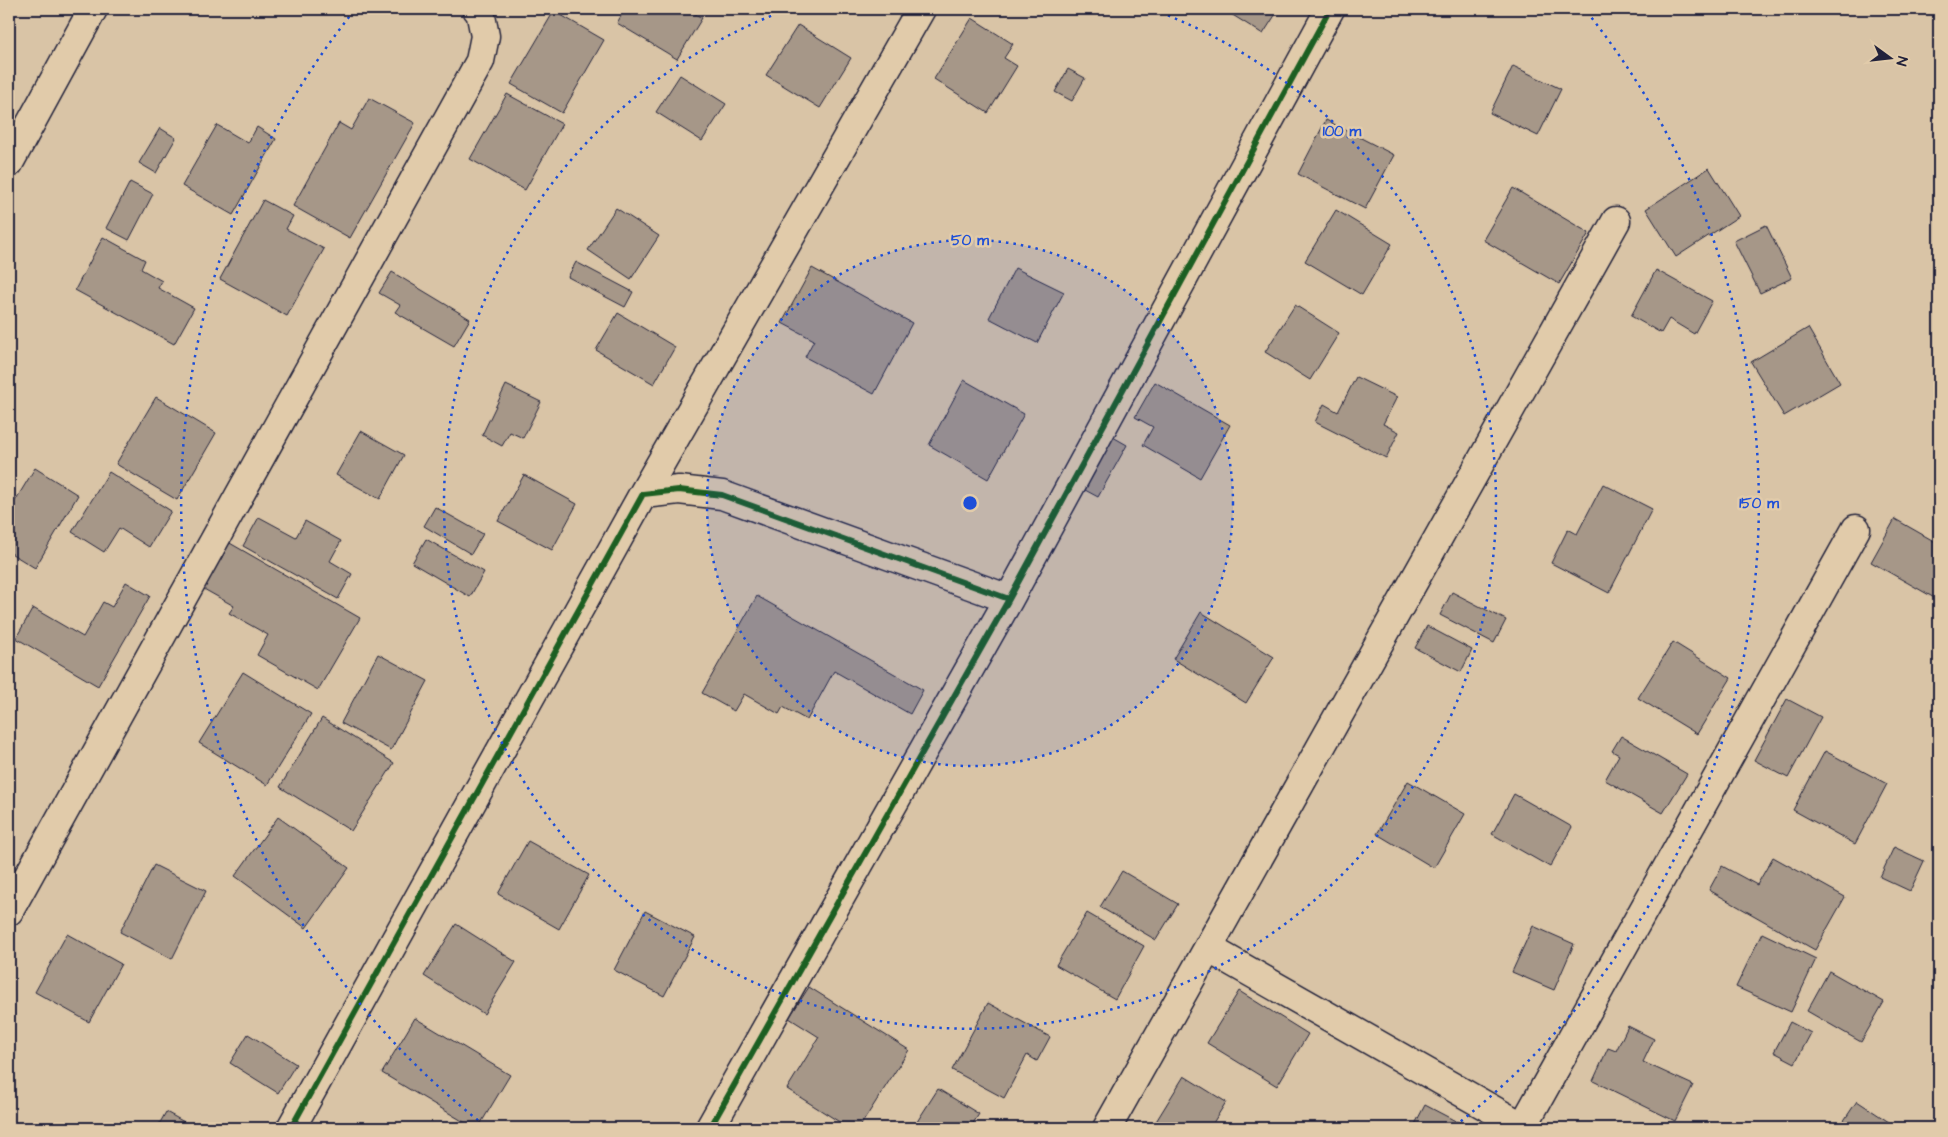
<svg xmlns="http://www.w3.org/2000/svg" width="1948" height="1137" font-family="'Architects Daughter',sans-serif">
<style>
.building{fill:#a69788;stroke:#22223b}
.lines{fill:none;stroke-linecap:round;stroke-linejoin:round}
.minor-casing{stroke:#22223b;stroke-width:31}
.tertiary-casing{stroke:#22223b;stroke-width:31}
.minor{stroke:#e1cbaa;stroke-width:28}
.tertiary{stroke:#e1cbaa;stroke-width:28}
.cycleway-casing{stroke:#e1cbaa;stroke-width:9}
.cycleway{stroke:#1b5e20;stroke-width:6}
.ring{fill:none;stroke:#1d4ed8;stroke-width:2.5;stroke-dasharray:2.5 5}
.centre{fill:#1d4ed8;stroke:#e1cbaa;stroke-width:2.5}
.ring-label{font-size:15px;text-anchor:middle;font-weight:bold;fill:#1d4ed8;stroke:#e1cbaa;stroke-width:5;stroke-linejoin:round;paint-order:stroke}
</style>
<rect width="100%" height="100%" fill="#d9c4a6"/>
<filter id="ink" filterUnits="userSpaceOnUse"><feTurbulence type="fractalNoise" baseFrequency=".02" numOctaves="2"/><feDisplacementMap in="SourceGraphic" scale="10" xChannelSelector="R" yChannelSelector="G"/><feConvolveMatrix kernelMatrix="1 2 1 2 8 2 1 2 1" color-interpolation-filters="sRGB"/></filter>
<g filter="url(#ink)">
<!-- building -->
<path class="building" d="M625,9h62l15,9 -25,41 -60,-36z
M1223,9h56l-16,25z
M554,11l50,29 -42,73 -51,-29z
M972,18l41,26 -9,14 13,8 -29,47 -54,-34z
M798,25l53,33 -31,50 -54,-33z
M1513,66l48,23 -23,47 -48,-23z
M1068,69l17,9 -13,23 -17,-9z
M680,75l46,29 -24,37 -46,-29z
M507,94l55,30 -37,66 -55,-31z
M369,98l46,25 -65,115 -57,-32 46,-83 12,7z
M1326,120l68,35 -29,54 -67,-35z
M217,125l31,18 9,-16 19,12 -43,76 -51,-29z
M160,128l16,10 -20,35 -17,-10z
M1709,168l30,48 -63,41 -30,-48z
M130,182l23,12 -24,46 -23,-12z
M1513,188l76,45 -30,51 -76,-44z
M263,200l30,16 -7,13 38,20 -37,67 -67,-37z
M616,208l43,28 -28,43 -43,-29z
M1336,210l56,34 -30,51 -57,-34z
M1766,225l26,53 -32,15 -26,-52z
M103,237l42,23 -4,9 21,12 -4,7 36,20 -20,36 -99,-54z
M576,262l57,30 -8,15 -57,-30z
M812,268l100,55 -38,71 -69,-37 9,-17 -32,-17z
M1015,268l49,24 -27,51 -48,-25z
M1656,270l56,31 -18,33 -25,-15 -8,14 -30,-17z
M392,272l78,47 -16,27 -59,-34 5,-7 -21,-12z
M1295,305l44,28 -29,47 -45,-28z
M618,313l57,34 -21,37 -58,-34z
M1808,328l32,55 -56,33 -33,-54z
M1356,377l41,20 -14,27 16,8 -13,26 -71,-36 9,-18 14,8z
M964,380l60,34 -36,65 -59,-34z
M1155,382l75,43 -30,53 -57,-33 10,-18 -18,-10z
M506,385l35,17 -18,36 -13,-6 -8,14 -20,-11z
M156,397l60,36 -39,67 -61,-36z
M361,431l43,24 -24,44 -44,-24z
M1113,437l14,8 -29,52 -13,-7z
M35,468l43,27 -43,73 -26,-16v-41z
M109,472l62,39 -22,36 -30,-19 -15,24 -32,-20z
M524,475l53,29 -25,46 -54,-29z
M1603,484l49,25 -43,84 -58,-30 17,-34 9,5z
M435,507l48,27 -12,20 -47,-28z
M259,517l37,20 9,-16 36,20 -11,20 22,13 -14,25 -95,-53z
M1895,519l44,25v53l-1,3 -67,-38z
M426,539l58,33 -14,25 -58,-34z
M228,542l132,76 -42,72 -61,-35 11,-20 -39,-22 5,-7 -32,-18z
M126,582l24,14 -52,90 -82,-48 17,-30 50,29 20,-35 9,5z
M1452,592l54,28 -12,23 -54,-28z
M757,596l166,94 -13,24 -76,-43 -27,49 -24,-13 -4,7 -35,-20 -10,17 -32,-18z
M1201,612l73,45 -28,46 -73,-44z
M1427,626l45,24 -11,22 -46,-24z
M1673,642l58,36 -34,56 -59,-36z
M378,654l50,27 -37,69 -50,-27z
M243,672l68,42 -44,71 -68,-42z
M1787,699l34,18 -33,61 -34,-18z
M322,718l72,45 -43,68 -71,-44z
M1621,736l66,38 -24,39 -58,-33 14,-25 -7,-4z
M1825,751l62,33 -32,60 -62,-34z
M1408,781l57,33 -31,54 -57,-34z
M1514,794l58,33 -22,40 -58,-33z
M278,817l71,51 -43,60 -71,-52z
M528,841l61,34 -30,54 -61,-35z
M1894,847l30,14 -14,30 -30,-14z
M1773,857l72,40 -30,53 -106,-60 13,-24 35,19z
M154,865l52,26 -34,68 -52,-27z
M1122,871l56,33 -22,36 -56,-33z
M645,911l50,26 -31,59 -50,-26z
M1087,913l57,33 -29,53 -59,-34z
M456,924l60,38 -32,52 -60,-38z
M1533,926l41,18 -20,46 -42,-18z
M1762,933l54,26 -25,53 -55,-25z
M67,934l54,30 -32,58 -54,-30z
M1829,971l55,31 -23,40 -54,-31z
M809,987l100,63 -50,78h-10l-62,-39 32,-52 -30,-19z
M1239,991l69,43 -31,52 -70,-43z
M988,1003l62,34 -13,24 -10,-6 -23,43 -52,-28z
M415,1018l95,57 -32,53h-4l-92,-55z
M1790,1022l21,11 -16,30 -21,-11z
M1628,1026l26,13 -11,23 50,23 -18,36 -82,-40 15,-33 8,3z
M248,1034l48,30 -18,29 -48,-30z
M1184,1076l42,26 -16,26h-58z
M938,1089l41,25 -9,14h-57z
M1857,1101l41,27h-59z
M1425,1105l42,22v1h-54z
M166,1112l29,16h-38z"/>
<g class="lines">
<defs>
<path id="minor" d="M643,494l278,-485
M9,911l471,-850 5,-25 -5,-25 -3,-2
M1208,948l315,179
M291,1128l352,-634 36,-4 43,5 287,104
M710,1128l299,-529 321,-590
M1107,1128l509,-907
M1522,1128l334,-599"/>
<path id="tertiary" d="M9,163l84,-154"/>
</defs>
<!-- minor casing -->
<use href="#minor" class="minor-casing"/>
<!-- tertiary casing -->
<use href="#tertiary" class="tertiary-casing"/>
<!-- minor -->
<use href="#minor" class="minor"/>
<!-- tertiary -->
<use href="#tertiary" class="tertiary"/>
<defs>
<path id="cycleway" d="M291,1128l352,-634 36,-4 43,5 287,104
M710,1128l299,-529 321,-590"/>
</defs>
<!-- cycleway casing -->
<use href="#cycleway" class="cycleway-casing"/>
<!-- cycleway -->
<use href="#cycleway" class="cycleway"/>
</g>
</g>
<!-- distance rings -->
<circle cx="970" cy="503" r="263" fill="#1d4ed8" fill-opacity=".12"/>
<g class="ring">
<circle cx="970" cy="503" r="263"/>
<path d="M1154 10A526 526 0 1 1 786 10"/>
<path d="M484 1125A789 789 0 0 1 353 12M1587 12A789 789 0 0 1 1456 1125"/>
</g>
<circle cx="970" cy="503" r="8" class="centre"/>
<g class="ring-label">
<text x="1342" y="136">100 m</text>
<text x="970" y="245">50 m</text>
<text x="1759" y="508">150 m</text>
</g>
<!-- margin -->
<rect width="1948" height="1137" fill="none" stroke="#e1cbaa" stroke-width="30"/>
<rect x="15" y="15" width="1918" height="1107" fill="none" stroke="#22223b" stroke-width="2" filter="url(#ink)"/>
<!-- north arrow -->
<g transform="translate(1890 58) rotate(105)" stroke="#e1cbaa" stroke-width="4" paint-order="stroke">
<path d="M0-4L9 19L0 12L-9 19Z" fill="#22223b"/>
<text y="-8" font-size="14" font-weight="bold" text-anchor="middle" fill="#22223b">N</text>
</g>
</svg>
